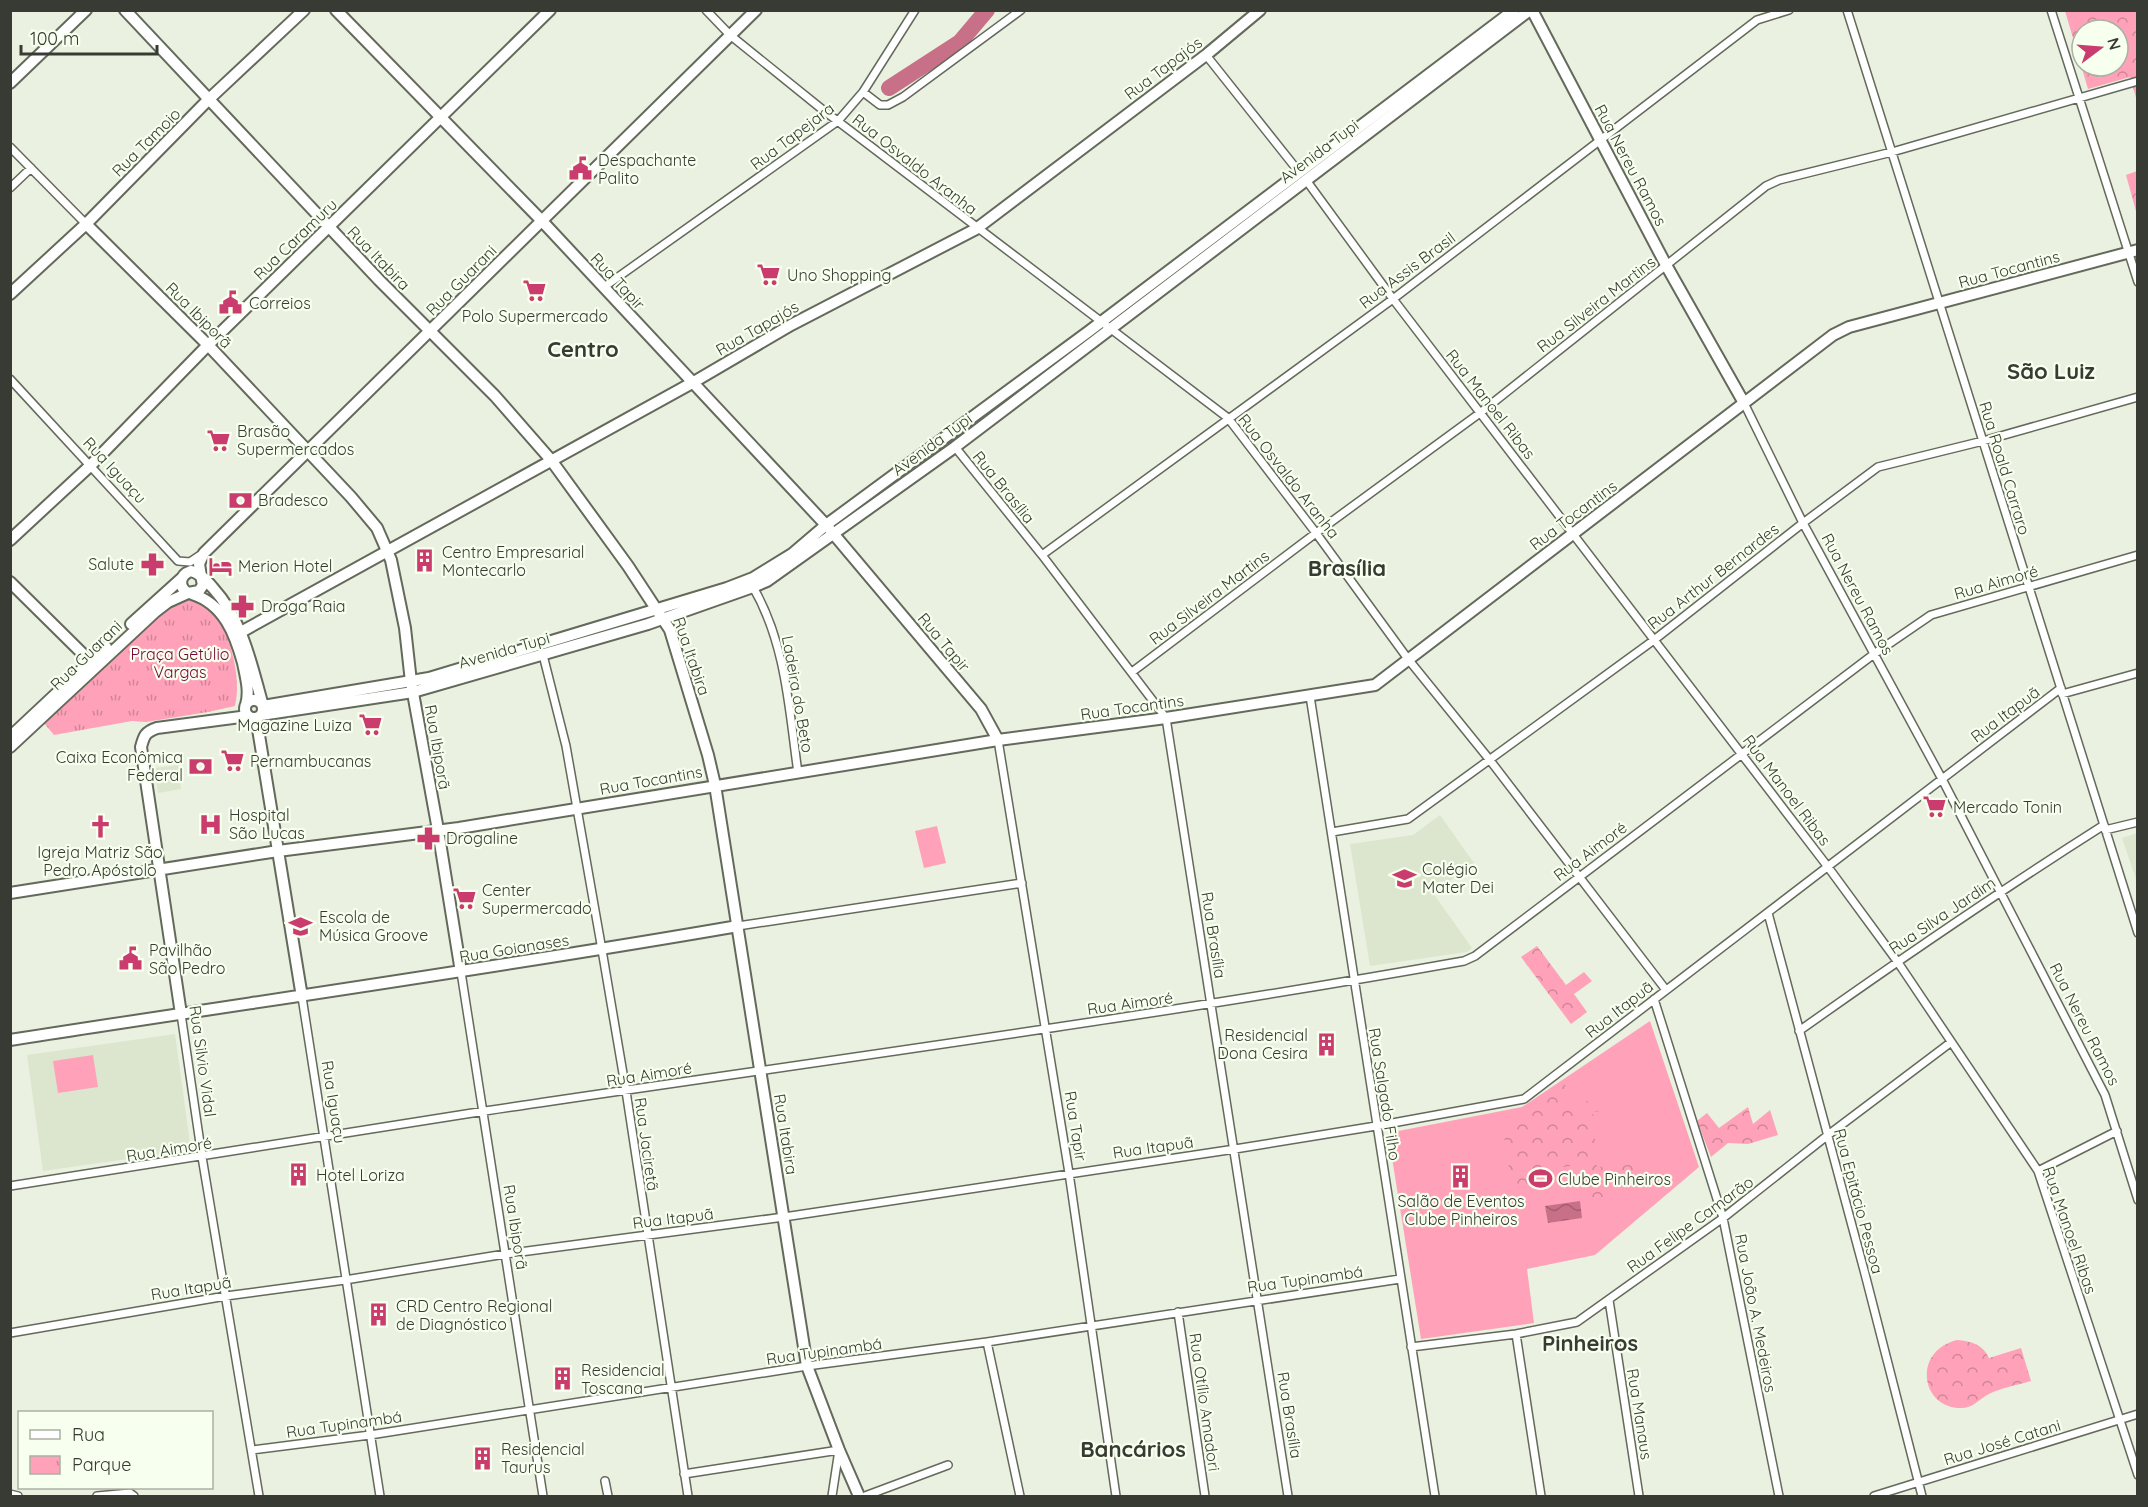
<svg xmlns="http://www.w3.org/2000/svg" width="2148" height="1507" font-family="Quicksand,sans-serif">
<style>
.built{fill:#dce6ce}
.grass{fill:#ffa2b9}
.forest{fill:url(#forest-crowns);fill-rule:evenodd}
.park{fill:url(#park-tufts)}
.water{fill:url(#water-waves)}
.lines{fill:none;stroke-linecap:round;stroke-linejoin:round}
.river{stroke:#c87087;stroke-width:16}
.street-casing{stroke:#636a5b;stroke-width:10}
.secondary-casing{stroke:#636a5b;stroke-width:14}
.primary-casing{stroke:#636a5b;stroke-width:14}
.street{stroke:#fff;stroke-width:7}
.secondary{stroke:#fff;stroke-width:10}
.primary{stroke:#fff;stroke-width:10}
.labels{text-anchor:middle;stroke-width:4.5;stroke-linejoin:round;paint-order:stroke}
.street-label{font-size:16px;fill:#383b34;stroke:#f7ffee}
.poi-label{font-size:16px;fill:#383b34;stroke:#f7ffee;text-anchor:start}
.park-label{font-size:16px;fill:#760636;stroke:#f7ffee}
.district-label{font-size:22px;font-weight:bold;fill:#383b34;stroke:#f7ffee}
</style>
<defs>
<pattern id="forest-crowns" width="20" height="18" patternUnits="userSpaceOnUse" patternTransform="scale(1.5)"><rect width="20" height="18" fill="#ffa2b9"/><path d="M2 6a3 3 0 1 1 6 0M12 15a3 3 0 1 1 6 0" fill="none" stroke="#cf8597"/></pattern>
<pattern id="park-tufts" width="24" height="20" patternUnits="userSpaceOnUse" patternTransform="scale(1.5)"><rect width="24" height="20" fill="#ffa2b9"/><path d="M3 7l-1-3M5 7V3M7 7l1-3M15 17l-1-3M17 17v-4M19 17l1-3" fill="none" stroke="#cf8597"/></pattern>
<pattern id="water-waves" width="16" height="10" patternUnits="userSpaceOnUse" patternTransform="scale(1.5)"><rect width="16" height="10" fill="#c87087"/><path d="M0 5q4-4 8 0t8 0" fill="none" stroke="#a35d6f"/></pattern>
</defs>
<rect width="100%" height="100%" fill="#eaf1e0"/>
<!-- built -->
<path class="built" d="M178,765l3,24 -23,4 -4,-25z
M1440,815l34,48 -41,30 39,55 -5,4 -97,14 -20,-122 63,-9z
M2137,833h1l-1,49 -15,-44z
M175,1034l16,116 -148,21 -16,-116z"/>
<!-- grass -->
<path class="grass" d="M937,826l9,37 -22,5 -9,-37z
M1650,1021l49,146 -104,88 -68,14 7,54 -113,16 -33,-206 134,-26z
M93,1055l5,32 -40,6 -5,-32z"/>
<!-- forest -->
<path class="forest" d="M2065,11h72v90l-7,-24 -42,12zM2082,30h36v36h-36z
M2137,171h1l-1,44 -11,-40z
M1537,946l29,39 18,-13 8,9 -18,13 13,18 -16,12 -50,-67z
M1563,1082l16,24 13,-8 8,13 -7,1 4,55 49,-3 -53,47 -7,-47 -39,5 2,14 -37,5 -10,-65z
M1748,1107l5,17 17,-14 8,25 -30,9 -20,-1 -17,14 -14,-36 10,-8 12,15z
M1957,1340c15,1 26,5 32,18l32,-10 10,33c-14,4 -31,7 -44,14 -10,6 -15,14 -28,13 -39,-2 -46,-57 -2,-68z"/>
<!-- park -->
<path class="park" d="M183,599c6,0 13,0 19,3 26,15 41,76 33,104l-27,6 -62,10 -14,-1 -78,14 -11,-13 116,-111z"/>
<!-- water -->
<path class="water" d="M1580,1201l2,17 -34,5 -3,-17z"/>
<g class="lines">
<!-- river -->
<path class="river" d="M889,88l71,-46 27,-32"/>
<defs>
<path id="street" d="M706,10l24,25 93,75 405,308 88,115 92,126 81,100 177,231
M1847,10l291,923
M2051,10l87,272
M1206,55l93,117
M863,92l17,13h8l15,-8 118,-87
M10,147l76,77
M1306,180l87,119 435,568 69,94 141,210 100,304
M10,188l21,-20
M604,287l234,-166 25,-29 52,-82
M10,379l168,182 12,1 12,-8
M1744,403l59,120 139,256 163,316 33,105
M955,447l87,108 124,163 122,778
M1042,555l351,-256 364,-279 32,-10
M753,587c33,57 36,122 45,186
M543,655l23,91 36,204 24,141 62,405
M1132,672l184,-139 164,-120 286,-227 13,-6 113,-28 246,-71
M2062,694l76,-21
M1310,696l125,800
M998,740l71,433 47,323
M2105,830l33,-8
M1332,832l76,-13 246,-179 149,-117 75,-56 105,-26 155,-44
M1768,913l97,361 57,222
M738,926l284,-43
M461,972l82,524
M302,997l78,499
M1654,999l69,219 56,278
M181,1014l21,143 57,339
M1799,1031c100,-71 201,-140 305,-206
M2038,1171l79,-40
M10,1186c159,-24 317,-51 475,-75 327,-49 654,-92 979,-150l11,-5 399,-302 57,-39 207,-60
M1609,1300l30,196
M1178,1312l27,184
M10,1333l216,-37 119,-16 160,-26 279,-37 451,-68 141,-23 148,-27 537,-411
M1516,1334l25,162
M987,1342l33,154
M1411,1347l105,-13 61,-12 146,-104 105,-83 122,-92
M252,1450l118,-15 437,-69 180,-24 413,-63
M684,1474l155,-24 -7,46
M605,1481l3,15
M10,1494l8,2
M97,1496l33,-3 4,3
M865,1496l83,-31
M1874,1496l264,-82"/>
<path id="secondary" d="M125,10l254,270 116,116 56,64 77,106 42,64 38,125 7,30 92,581 32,84 20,46
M336,10l206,211 284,304 155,184 17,31
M1532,10l134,255 78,138
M10,83l76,-73
M86,224l122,121 143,152 26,31 14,32 14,68 6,54 27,148 23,142
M10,294l76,-70 122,-124 96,-90
M10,540l81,-75 117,-120 342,-335
M201,576l-2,-12 5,-11 552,-543
M10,582l80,79
M241,632l451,-249 99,-58 185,-96 230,-174 54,-45
M10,893l268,-42 181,-23 539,-88 168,-22 209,-33 458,-350 16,-8 289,-77
M181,1014l-40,-267c3,-11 4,-15 16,-19l91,-12 10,13 44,268
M10,1040c243,-38 486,-72 728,-114"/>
<path id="primary" d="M201,576l2,9 -4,6 -11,2c-10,-6 -9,-18 3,-22 9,2 16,10 22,17 30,33 38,76 50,118l166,-28 298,-90 26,-10 39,-24 34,-29 262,-193 426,-322
M192,594c32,10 43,40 51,69 3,15 7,28 3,42
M131,624l51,-46
M245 709a9 9 0 1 1 18 0a9 9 0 1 1-18 0Z
M261,715l152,-23 235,-68 105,-37 14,-6 188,-134 575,-437
M10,737l96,-90
M10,747l145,-135 13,-10 20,-9"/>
</defs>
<!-- street casing -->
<use href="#street" class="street-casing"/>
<!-- secondary casing -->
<use href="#secondary" class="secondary-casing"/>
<!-- primary casing -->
<use href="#primary" class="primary-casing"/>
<!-- street -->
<use href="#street" class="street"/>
<!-- secondary -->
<use href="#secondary" class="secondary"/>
<!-- primary -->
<use href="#primary" class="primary"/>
</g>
<!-- icons -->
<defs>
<symbol id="civic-bare" viewBox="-9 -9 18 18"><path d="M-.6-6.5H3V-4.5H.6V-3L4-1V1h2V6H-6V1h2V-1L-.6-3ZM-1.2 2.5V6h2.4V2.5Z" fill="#c93c6d" stroke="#f7ffee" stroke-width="2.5" paint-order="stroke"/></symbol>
<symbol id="supermarket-bare" viewBox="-9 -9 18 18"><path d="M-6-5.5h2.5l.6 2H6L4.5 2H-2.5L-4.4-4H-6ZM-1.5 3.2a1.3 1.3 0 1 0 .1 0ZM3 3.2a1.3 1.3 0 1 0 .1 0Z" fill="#c93c6d" stroke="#f7ffee" stroke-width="2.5" paint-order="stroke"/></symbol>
<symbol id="bank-bare" viewBox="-9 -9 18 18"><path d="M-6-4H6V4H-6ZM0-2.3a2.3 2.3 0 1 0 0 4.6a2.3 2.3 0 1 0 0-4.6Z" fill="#c93c6d" stroke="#f7ffee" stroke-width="2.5" paint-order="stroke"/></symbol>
<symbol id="building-bare" viewBox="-9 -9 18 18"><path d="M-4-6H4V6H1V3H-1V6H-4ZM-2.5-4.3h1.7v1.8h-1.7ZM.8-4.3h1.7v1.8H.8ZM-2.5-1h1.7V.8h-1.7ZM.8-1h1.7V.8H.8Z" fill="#c93c6d" stroke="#f7ffee" stroke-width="2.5" paint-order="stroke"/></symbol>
<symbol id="pharmacy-bare" viewBox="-9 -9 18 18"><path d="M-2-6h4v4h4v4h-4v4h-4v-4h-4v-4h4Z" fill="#c93c6d" stroke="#f7ffee" stroke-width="2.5" paint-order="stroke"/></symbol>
<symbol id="hotel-bare" viewBox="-9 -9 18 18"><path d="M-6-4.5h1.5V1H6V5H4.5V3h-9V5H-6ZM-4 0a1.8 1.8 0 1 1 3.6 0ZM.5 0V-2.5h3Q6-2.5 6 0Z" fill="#c93c6d" stroke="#f7ffee" stroke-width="2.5" paint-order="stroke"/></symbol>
<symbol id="hospital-bare" viewBox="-9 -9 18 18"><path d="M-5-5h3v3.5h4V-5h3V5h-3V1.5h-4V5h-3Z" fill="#c93c6d" stroke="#f7ffee" stroke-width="2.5" paint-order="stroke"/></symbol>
<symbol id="church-bare" viewBox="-9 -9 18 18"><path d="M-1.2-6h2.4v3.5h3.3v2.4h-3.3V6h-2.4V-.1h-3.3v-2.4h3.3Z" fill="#c93c6d" stroke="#f7ffee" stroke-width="2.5" paint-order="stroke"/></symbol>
<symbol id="school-bare" viewBox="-9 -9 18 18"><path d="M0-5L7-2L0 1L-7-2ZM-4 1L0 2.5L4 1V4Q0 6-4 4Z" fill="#c93c6d" stroke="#f7ffee" stroke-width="2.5" paint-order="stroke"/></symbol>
<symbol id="stadium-bare" viewBox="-9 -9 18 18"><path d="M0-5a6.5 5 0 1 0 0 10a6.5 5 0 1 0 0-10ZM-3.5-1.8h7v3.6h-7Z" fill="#c93c6d" stroke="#f7ffee" stroke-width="2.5" paint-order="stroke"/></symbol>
</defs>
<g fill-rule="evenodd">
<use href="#civic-bare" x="564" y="152" width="33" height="33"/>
<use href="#supermarket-bare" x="752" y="258" width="33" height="33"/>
<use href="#supermarket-bare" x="518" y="274" width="33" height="33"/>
<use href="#civic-bare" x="214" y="286" width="33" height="33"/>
<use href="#supermarket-bare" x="202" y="424" width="33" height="33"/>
<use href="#bank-bare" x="224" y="484" width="33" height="33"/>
<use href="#building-bare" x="408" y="544" width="33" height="33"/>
<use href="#pharmacy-bare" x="136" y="548" width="33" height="33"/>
<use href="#hotel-bare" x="204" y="550" width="33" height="33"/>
<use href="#pharmacy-bare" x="226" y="590" width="33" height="33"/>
<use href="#supermarket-bare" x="354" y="708" width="33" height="33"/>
<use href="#supermarket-bare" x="216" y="744" width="33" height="33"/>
<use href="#bank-bare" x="184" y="750" width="33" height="33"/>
<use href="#supermarket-bare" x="1918" y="790" width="33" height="33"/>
<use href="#hospital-bare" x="194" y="808" width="33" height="33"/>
<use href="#church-bare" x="84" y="810" width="33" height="33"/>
<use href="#pharmacy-bare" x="412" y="822" width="33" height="33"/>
<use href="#school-bare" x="1388" y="862" width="33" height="33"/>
<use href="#supermarket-bare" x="448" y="882" width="33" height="33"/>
<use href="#school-bare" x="284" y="910" width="33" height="33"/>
<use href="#civic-bare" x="114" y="942" width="33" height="33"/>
<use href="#building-bare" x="1310" y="1028" width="33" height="33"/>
<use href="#building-bare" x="282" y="1158" width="33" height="33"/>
<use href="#building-bare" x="1444" y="1160" width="33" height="33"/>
<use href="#stadium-bare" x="1524" y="1162" width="33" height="33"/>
<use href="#building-bare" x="362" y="1298" width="33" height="33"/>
<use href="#building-bare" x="546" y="1362" width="33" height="33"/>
<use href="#building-bare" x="466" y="1442" width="33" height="33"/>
</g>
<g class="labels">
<!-- street labels -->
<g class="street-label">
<text transform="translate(1163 68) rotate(-37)" y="6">Rua Tapajós</text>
<text transform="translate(792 136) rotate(-37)" y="6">Rua Tapejara</text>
<text transform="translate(146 142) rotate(-45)" y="6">Rua Tamoio</text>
<text transform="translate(1319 151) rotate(-37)" y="6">Avenida Tupi</text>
<text transform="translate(915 164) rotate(38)" y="6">Rua Osvaldo Aranha</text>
<text transform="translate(1631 165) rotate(62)" y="6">Rua Nereu Ramos</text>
<text transform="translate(295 239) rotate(-44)" y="6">Rua Caramuru</text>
<text transform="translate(379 258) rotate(46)" y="6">Rua Itabira</text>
<text transform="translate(2009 269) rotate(-15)" y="6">Rua Tocantins</text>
<text transform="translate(1407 270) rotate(-37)" y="6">Rua Assis Brasil</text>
<text transform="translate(461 280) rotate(-45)" y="6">Rua Guarani</text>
<text transform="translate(618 281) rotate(47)" y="6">Rua Tapir</text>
<text transform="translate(1596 304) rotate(-38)" y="6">Rua Silveira Martins</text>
<text transform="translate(199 315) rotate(45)" y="6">Rua Ibiporã</text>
<text transform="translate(757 328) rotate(-30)" y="6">Rua Tapajós</text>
<text transform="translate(1491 404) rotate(52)" y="6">Rua Manoel Ribas</text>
<text transform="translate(932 444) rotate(-36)" y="6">Avenida Tupi</text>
<text transform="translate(2005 468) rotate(73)" y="6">Rua Roald Carraro</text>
<text transform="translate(115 470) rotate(47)" y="6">Rua Iguaçu</text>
<text transform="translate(1289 476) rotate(52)" y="6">Rua Osvaldo Aranha</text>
<text transform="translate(1004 487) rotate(51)" y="6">Rua Brasília</text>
<text transform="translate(1573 515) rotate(-37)" y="6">Rua Tocantins</text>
<text transform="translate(1713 576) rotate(-38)" y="6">Rua Arthur Bernardes</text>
<text transform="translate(1996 582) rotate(-16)" y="6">Rua Aimoré</text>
<text transform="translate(1858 594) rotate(62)" y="6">Rua Nereu Ramos</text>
<text transform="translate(1209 597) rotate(-37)" y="6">Rua Silveira Martins</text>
<text transform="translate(944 642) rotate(50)" y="6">Rua Tapir</text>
<text transform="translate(504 650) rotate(-16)" y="6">Avenida Tupi</text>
<text transform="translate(86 655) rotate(-44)" y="6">Rua Guarani</text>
<text transform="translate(692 656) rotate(71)" y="6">Rua Itabira</text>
<text transform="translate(798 694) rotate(80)" y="6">Ladeira do Beto</text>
<text transform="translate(1132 707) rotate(-8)" y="6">Rua Tocantins</text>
<text transform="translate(2005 714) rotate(-37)" y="6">Rua Itapuã</text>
<text transform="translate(438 747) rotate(80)" y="6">Rua Ibiporã</text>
<text transform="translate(651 780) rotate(-10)" y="6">Rua Tocantins</text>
<text transform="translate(1787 790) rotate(53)" y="6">Rua Manoel Ribas</text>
<text transform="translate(1590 851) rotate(-37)" y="6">Rua Aimoré</text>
<text transform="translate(1942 915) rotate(-34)" y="6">Rua Silva Jardim</text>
<text transform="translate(1214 935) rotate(81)" y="6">Rua Brasília</text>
<text transform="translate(514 948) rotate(-9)" y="6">Rua Goianases</text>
<text transform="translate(1130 1003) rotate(-8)" y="6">Rua Aimoré</text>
<text transform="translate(1619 1009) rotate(-38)" y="6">Rua Itapuã</text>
<text transform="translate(2085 1024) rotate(63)" y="6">Rua Nereu Ramos</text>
<text transform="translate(203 1061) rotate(82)" y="6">Rua Silvio Vidal</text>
<text transform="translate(649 1074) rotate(-9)" y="6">Rua Aimoré</text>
<text transform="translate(1385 1094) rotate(81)" y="6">Rua Salgado Filho</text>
<text transform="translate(334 1102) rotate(81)" y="6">Rua Iguaçu</text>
<text transform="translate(1076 1126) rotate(81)" y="6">Rua Tapir</text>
<text transform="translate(786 1134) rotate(81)" y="6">Rua Itabira</text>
<text transform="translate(647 1144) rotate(82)" y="6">Rua Jaciretã</text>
<text transform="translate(1153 1147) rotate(-8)" y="6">Rua Itapuã</text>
<text transform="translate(169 1149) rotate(-9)" y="6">Rua Aimoré</text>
<text transform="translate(1859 1201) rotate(75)" y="6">Rua Epitácio Pessoa</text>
<text transform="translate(673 1218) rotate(-7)" y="6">Rua Itapuã</text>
<text transform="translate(1690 1224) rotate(-36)" y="6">Rua Felipe Camarão</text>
<text transform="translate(516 1227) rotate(81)" y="6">Rua Ibiporã</text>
<text transform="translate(2070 1230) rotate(71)" y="6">Rua Manoel Ribas</text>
<text transform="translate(1305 1279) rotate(-8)" y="6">Rua Tupinambá</text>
<text transform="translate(191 1288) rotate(-9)" y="6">Rua Itapuã</text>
<text transform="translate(1756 1313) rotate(79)" y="6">Rua João A. Medeiros</text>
<text transform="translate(824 1351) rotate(-8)" y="6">Rua Tupinambá</text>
<text transform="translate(1205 1402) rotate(82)" y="6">Rua Otílio Amadori</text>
<text transform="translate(1640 1414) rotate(81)" y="6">Rua Manaus</text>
<text transform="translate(1290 1415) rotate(81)" y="6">Rua Brasília</text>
<text transform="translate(344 1424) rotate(-8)" y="6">Rua Tupinambá</text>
<text transform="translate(2002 1442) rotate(-17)" y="6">Rua José Catani</text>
</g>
<!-- poi labels -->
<g class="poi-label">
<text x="598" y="166">Despachante<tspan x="598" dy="18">Palito</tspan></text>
<text x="787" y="281">Uno Shopping</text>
<text x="249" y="309">Correios</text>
<text x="535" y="322" text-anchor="middle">Polo Supermercado</text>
<text x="237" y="437">Brasão<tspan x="237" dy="18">Supermercados</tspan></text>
<text x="258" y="506">Bradesco</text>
<text x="442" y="558">Centro Empresarial<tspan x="442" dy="18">Montecarlo</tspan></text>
<text x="134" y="570" text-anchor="end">Salute</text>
<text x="238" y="572">Merion Hotel</text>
<text x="261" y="612">Droga Raia</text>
<text x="352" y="731" text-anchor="end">Magazine Luiza</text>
<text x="183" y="763" text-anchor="end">Caixa Econômica<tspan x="183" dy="18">Federal</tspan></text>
<text x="250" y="767">Pernambucanas</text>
<text x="1953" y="813">Mercado Tonin</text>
<text x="229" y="821">Hospital<tspan x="229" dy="18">São Lucas</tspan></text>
<text x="446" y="844">Drogaline</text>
<text x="100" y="858" text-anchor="middle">Igreja Matriz São<tspan x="100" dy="18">Pedro Apóstolo</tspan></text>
<text x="1422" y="875">Colégio<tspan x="1422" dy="18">Mater Dei</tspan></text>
<text x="482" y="896">Center<tspan x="482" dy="18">Supermercado</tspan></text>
<text x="319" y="923">Escola de<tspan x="319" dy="18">Música Groove</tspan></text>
<text x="149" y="956">Pavilhão<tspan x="149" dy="18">São Pedro</tspan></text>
<text x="1308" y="1041" text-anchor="end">Residencial<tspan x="1308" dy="18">Dona Cesira</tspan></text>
<text x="316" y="1181">Hotel Loriza</text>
<text x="1558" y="1185">Clube Pinheiros</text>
<text x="1461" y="1207" text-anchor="middle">Salão de Eventos<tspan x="1461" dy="18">Clube Pinheiros</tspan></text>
<text x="396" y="1312">CRD Centro Regional<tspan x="396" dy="18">de Diagnóstico</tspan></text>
<text x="581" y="1376">Residencial<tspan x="581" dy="18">Toscana</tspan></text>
<text x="501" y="1455">Residencial<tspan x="501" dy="18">Taurus</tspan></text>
</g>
<!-- park labels -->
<g class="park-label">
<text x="180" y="660">Praça Getúlio<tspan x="180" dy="18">Vargas</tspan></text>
</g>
<!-- district labels -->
<g class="district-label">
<text x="583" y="357">Centro</text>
<text x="2051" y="379">São Luiz</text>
<text x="1347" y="576">Brasília</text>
<text x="1590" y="1351">Pinheiros</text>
<text x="1133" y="1457">Bancários</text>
</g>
</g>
<!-- border -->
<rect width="2148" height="1507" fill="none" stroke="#383b34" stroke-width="24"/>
<!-- legend -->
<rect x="18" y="1411" width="195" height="78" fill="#f7ffee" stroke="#abb1a4" stroke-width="1.5"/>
<rect x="30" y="1430" width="30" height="9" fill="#ffffff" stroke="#abb1a4" stroke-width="1.5"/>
<text x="72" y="1441" font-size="18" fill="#383b34">Rua</text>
<rect x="30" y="1456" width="30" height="18" fill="url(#park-tufts)" stroke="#abb1a4" stroke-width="1.5"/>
<text x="72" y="1471" font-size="18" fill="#383b34">Parque</text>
<!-- north arrow -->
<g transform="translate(2100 48) rotate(74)"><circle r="28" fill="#f7ffee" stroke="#abb1a4" stroke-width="1.5"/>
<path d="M0-4.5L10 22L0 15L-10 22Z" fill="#c93c6d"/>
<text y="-9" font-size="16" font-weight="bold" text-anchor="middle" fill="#383b34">N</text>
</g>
<!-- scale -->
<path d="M21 45v9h136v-9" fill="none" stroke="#383b34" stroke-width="3"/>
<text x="30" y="45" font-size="18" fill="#383b34" stroke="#f7ffee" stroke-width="4.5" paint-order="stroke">100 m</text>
</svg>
